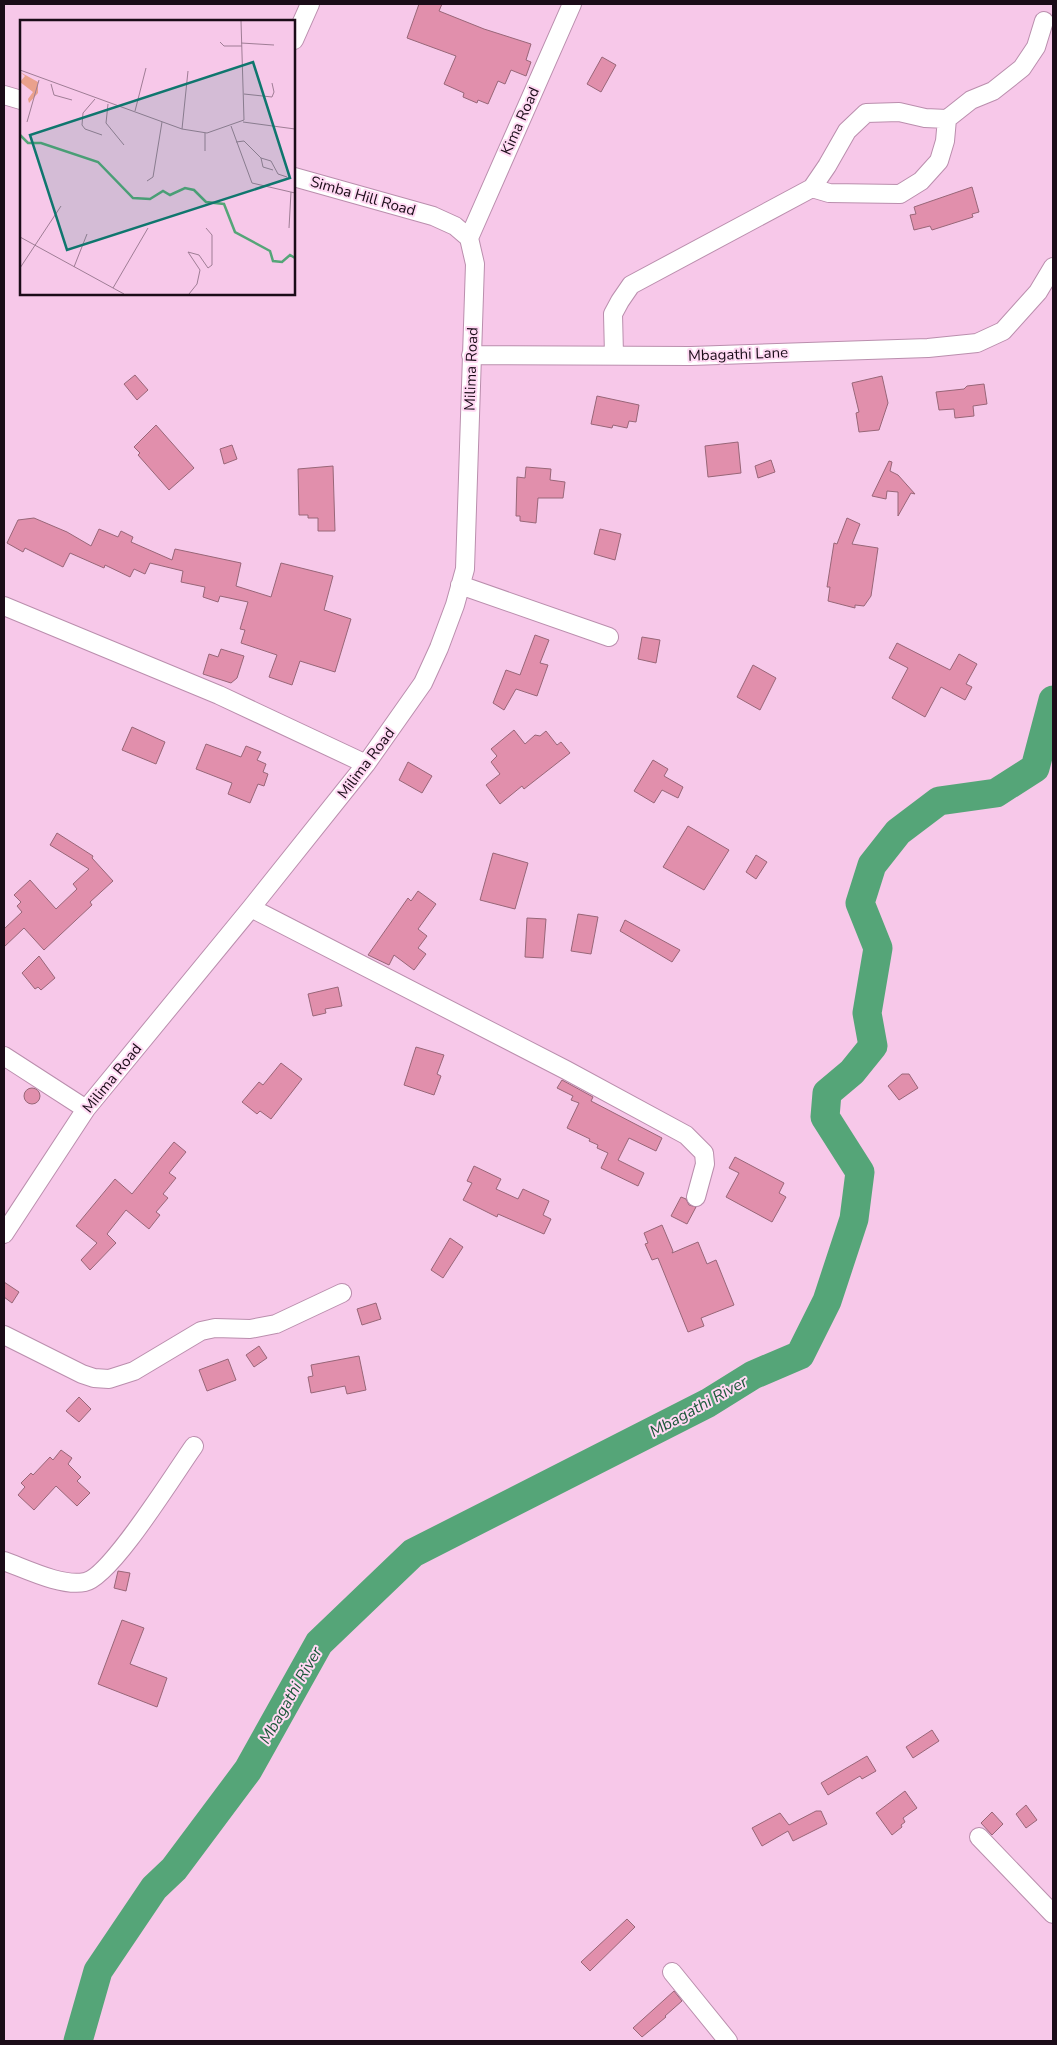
<svg xmlns="http://www.w3.org/2000/svg" width="1057" height="2045" font-family="'Nunito Sans',sans-serif">
<style>
.lines{fill:none;stroke-linecap:round;stroke-linejoin:round}
.river{stroke:#55a578;stroke-width:29}
.building{fill:#e18fac;stroke:#986678}
.minor-casing{stroke:#ba8ead;stroke-width:20}
.minor{stroke:#fff;stroke-width:18}
.labels{text-anchor:middle;stroke-width:4;stroke-linejoin:round;paint-order:stroke}
.street-label{font-size:15px;fill:#1b0c18;stroke:#ffd9f3}
.water-label{font-size:16px;font-style:italic;fill:#1b5738;stroke:#ffd9f3}
.inset-river{fill:none;stroke:#55a578;stroke-width:2.5}
.inset-road{fill:none;stroke:#9f7d95;stroke-width:1}
.view{fill:#0f766e;fill-opacity:0.15;stroke:#0f766e;stroke-width:2.5}
.inset-edge{fill:none;stroke:#1b0c18;stroke-width:2.5}
</style>
<rect width="100%" height="100%" fill="#f7c8e9"/>
<g class="lines">
<!-- river -->
<path class="river" d="M78,2041l20,-70 56,-83 20,-19 74,-99 71,-127 94,-90 295,-150 45,-28 47,-20 27,-54 27,-82 6,-47 -35,-55 2,-24 25,-21 21,-26 -6,-33 11,-65 -18,-45 12,-38 26,-33 41,-31 57,-8 39,-25 18,-68"/>
</g>
<!-- building -->
<path class="building" d="M419,4h23l-3,7 45,18 47,15 -5,16 5,2 -5,14 -15,-6 -6,14 -7,-3 -10,23 -10,-4 -1,3 -14,-6 1,-4 -20,-9 12,-28 -49,-18z
M602,57l14,8 -15,27 -14,-8z
M972,187l7,25 -7,2 1,3 -41,13 -2,-4 -16,4 -4,-15 6,-1 -2,-7z
M135,375l13,15 -11,10 -13,-16z
M882,376l6,27 -9,27 -20,2 -3,-19 3,-1 -7,-29z
M984,384l3,20 -14,2 1,10 -19,2 -1,-9 -15,1 -3,-18 28,-3 3,-3z
M597,396l42,9 -3,17 -7,-1 -2,7 -14,-3 -1,3 -21,-4z
M156,425l38,43 -25,22 -31,-35 2,-2 -6,-6z
M738,442l3,31 -33,4 -3,-31z
M232,445l5,14 -13,5 -4,-15z
M771,460l4,12 -17,6 -3,-12z
M889,461l3,1 -2,9 8,4 17,19 -4,-1 -13,23v-24l-11,-1 -1,8 -14,-3z
M333,466l2,65h-17v-13h-10v-3h-9l-1,-46z
M526,467l25,2 -1,11 15,2 -2,16h-25l-2,25 -16,-2v-5h-4l1,-39 8,1z
M34,518l33,14 24,14 8,-17 19,8 3,-6 12,6 -2,5 41,18 3,-11 66,14 -5,23 35,11 10,-34 52,13 -9,34 27,9 -16,53 -35,-11 -8,24 -23,-8 8,-22 -36,-12 4,-13 -5,-1 8,-27 -28,-6 -2,6 -15,-5 2,-10 -24,-5 2,-11 -33,-8 -5,11 -11,-5 -4,8 -25,-12 -1,3 -34,-15 -7,14 -38,-19 -2,4 -16,-9 11,-23z
M847,518l13,6 -8,20 26,4 -7,48 -7,10 -9,-1v3l-27,-7 2,-14h-3l7,-44 3,1z
M600,529l21,5 -6,26 -21,-6z
M535,635l14,5 -9,23 8,2 -11,31 -21,-7 -12,21 -11,-7 13,-33 14,5z
M642,637l18,3 -4,23 -18,-4z
M897,643l53,27 9,-16 18,10 -11,20 6,3 -7,13 -24,-13 -16,30 -33,-19 16,-30 -19,-10z
M221,649l23,7 -7,22 -6,5 -28,-9 6,-20 9,3z
M753,665l23,13 -16,32 -23,-13z
M132,727l33,15 -9,22 -34,-14z
M514,730l11,14 10,-9 5,1 6,-5 11,14 4,-3 9,11 -46,36 -2,-3 -22,18 -14,-19 14,-11 -9,-12 6,-6 -6,-7z
M206,744l35,13 5,-11 15,6 -4,8 9,4 -3,8 5,2 -4,12 -6,-2 -8,19 -22,-9 4,-11 -36,-14z
M653,760l15,9 -4,7 19,11 -5,11 -16,-8 -8,13 -20,-12z
M408,762l24,14 -10,17 -23,-13z
M688,826l41,24 -25,40 -41,-23z
M57,833l36,23 -1,2 21,23 -23,21 2,3 -48,45 -20,-22 -20,19v-18l18,-17 -5,-6 4,-4 -7,-7 16,-15 26,29 21,-20 -4,-5 16,-15 -39,-24z
M493,853l35,10 -13,46 -35,-9z
M756,855l11,7 -11,17 -10,-7z
M418,891l18,13 -18,25 9,7 -9,12 8,6 -12,16 -20,-15 -5,10 -21,-10 40,-57 3,3z
M578,914l20,3 -7,37 -20,-3z
M527,918l19,1 -3,39 -18,-1z
M625,920l55,30 -8,12 -52,-31z
M39,956l16,22 -14,12 -3,-3 -3,2 -13,-16z
M338,987l4,19 -17,3 1,4 -13,3 -5,-22z
M416,1047l28,8 -7,19 4,2 -7,19 -30,-10z
M281,1063l21,16 -31,40 -11,-8 -3,3 -15,-12 17,-20 4,3z
M902,1074h7l9,14 -19,12 -11,-14z
M562,1080l31,17 -2,4 71,37 -6,13 -27,-13 -11,22 26,13 -6,13 -37,-18 7,-15 -11,-5 1,-3 -9,-4 1,-2 -23,-11 12,-25 -8,-3 2,-4 -16,-8z
M24 1096a8 8 0 1 1 16 0a8 8 0 1 1-16 0Z
M174,1142l12,10 -17,21 7,5 -13,16 5,4 -12,14 4,3 -11,14 -23,-19 -19,24 9,9 -26,27 -9,-10 16,-17 -21,-17 39,-47 17,15z
M735,1157l49,26 -5,10 7,4 -14,25 -46,-25 13,-24 -10,-5z
M474,1166l27,13 -5,10 22,10 5,-10 26,12 -6,14 8,4 -7,15 -46,-20 -1,3 -34,-17 9,-17 -5,-2z
M681,1197l5,2 3,6 7,2 -9,17 -16,-8z
M662,1225l11,26 -1,2 26,-11 9,22 9,-4 18,45 -33,13 3,8 -16,6 -30,-74 -6,2 -7,-16 3,-1 -4,-10z
M450,1238l13,9 -20,31 -12,-8z
M4,1282l15,10 -7,11 -8,-6z
M376,1303l5,16 -19,6 -5,-16z
M259,1346l8,12 -13,9 -8,-12z
M359,1356l7,34 -19,4 -2,-8 -34,7 -3,-16 5,-1 -2,-11z
M228,1359l8,21 -29,11 -8,-21z
M79,1397l12,12 -12,13 -13,-11z
M61,1450l11,8 -4,6 13,13 -4,4 13,12 -13,13 -21,-20 -22,24 -16,-15 7,-8 -4,-4 10,-10 2,2 17,-18 3,3z
M118,1571l12,2 -4,18 -12,-3z
M122,1620l22,8 -14,36 37,14 -10,29 -59,-23z
M932,1730l7,11 -26,17 -7,-11z
M867,1756l9,15 -14,8 -2,-3 -32,19 -7,-12z
M905,1791l12,17 -14,10 2,4 -4,3 1,2 -10,8 -16,-22z
M1026,1805l11,15 -11,8 -10,-14z
M816,1811h5l6,13 -34,17 -5,-10 -26,15 -10,-18 28,-15 9,12z
M992,1812l11,12 -11,11 -11,-12z
M627,1919l8,8 -45,44 -9,-9z
M674,1991l8,10 -17,15 1,1 -24,20 -9,-9z"/>
<g class="lines">
<defs>
<path id="minor" d="M294,40l16,-36
M4,95l17,5
M812,188l17,5 71,1 21,-13 18,-20 6,-20 2,-22
M469,238l103,-234
M471,355l220,1 237,-8 49,-5 26,-12 35,-39 15,-25
M614,355l-1,-41 7,-13 11,-16 181,-97 15,-22 20,-35 19,-18 33,-1 26,6 22,1 24,-19 22,-9 29,-23 14,-21 8,-26
M460,585l149,52
M4,606l215,89 147,69
M251,908l315,162 120,65 18,18 1,11 -9,33
M4,1056l82,53
M4,1234l82,-125 165,-201 115,-144 57,-81 16,-35 16,-43 10,-36 10,-305 -6,-26 -14,-12 -22,-10 -139,-39
M4,1335l78,39 12,4 15,1 25,-8 67,-40 14,-3 35,1 26,-5 66,-31
M4,1561c22,8 58,26 81,21 26,-5 91,-111 109,-136
M979,1837l74,77
M672,1972l56,69"/>
</defs>
<!-- minor casing -->
<use href="#minor" class="minor-casing"/>
<!-- minor -->
<use href="#minor" class="minor"/>
</g>
<g class="labels">
<!-- street labels -->
<g class="street-label">
<text transform="translate(520 121) rotate(-66)" y="5">Kima Road</text>
<text transform="translate(363 196) rotate(16)" y="5">Simba Hill Road</text>
<text transform="translate(738 354) rotate(-2)" y="5">Mbagathi Lane</text>
<text transform="translate(471 369) rotate(-88)" y="5">Milima Road</text>
<text transform="translate(366 763) rotate(-53)" y="5">Milima Road</text>
<text transform="translate(112 1078) rotate(-51)" y="5">Milima Road</text>
</g>
<!-- water labels -->
<g class="water-label">
<text transform="translate(698 1406) rotate(-29)" y="6">Mbagathi River</text>
<text transform="translate(290 1695) rotate(-60)" y="6">Mbagathi River</text>
</g>
</g>
<!-- overview -->
<g transform="translate(20 20)">
<rect width="275" height="275" fill="#f7c8e9"/>
<path d="M0,52l18,10v11l-9,10 -1,-4 5,-7 -13,-10 5,-6z" fill="#eaa18c"/>
<path class="inset-river" d="M0,115l8,8h13l57,19 35,36 17,1 13,-8 7,4 15,-7 9,2 12,12 18,2 11,28 35,19 3,10 9,1 8,-7 5,3"/>
<path class="inset-road" d="M200,22l4,4h18M221,23l33,2M0,50l162,59 25,4 37,-13 -3,-99M31,64l3,11 18,5M224,74l28,3 2,-5 -2,-9M75,79l-12,14 -1,12 3,4 17,6M88,84l-2,19 18,22M115,91l11,-43M7,102l12,-42M223,102l52,7M211,106l21,57 43,10M162,109l6,-58M216,122l8,-1 17,17 10,3 7,13 9,3M185,131v-18M241,138l2,9 10,3M127,161l6,-4 9,-55M269,208l2,-36M0,217l104,57M54,247l13,-33M0,248l41,-62M93,268l35,-60M169,274l8,-10 3,-14 -12,-18 11,3 9,13 4,-3v-30l-6,-7"/>
<path class="view" d="M233,42l37,116 -223,72 -37,-115z"/>
<rect width="275" height="275" class="inset-edge"/>
</g>
<!-- border -->
<rect width="1057" height="2045" fill="none" stroke="#1b0c18" stroke-width="10"/>
</svg>
